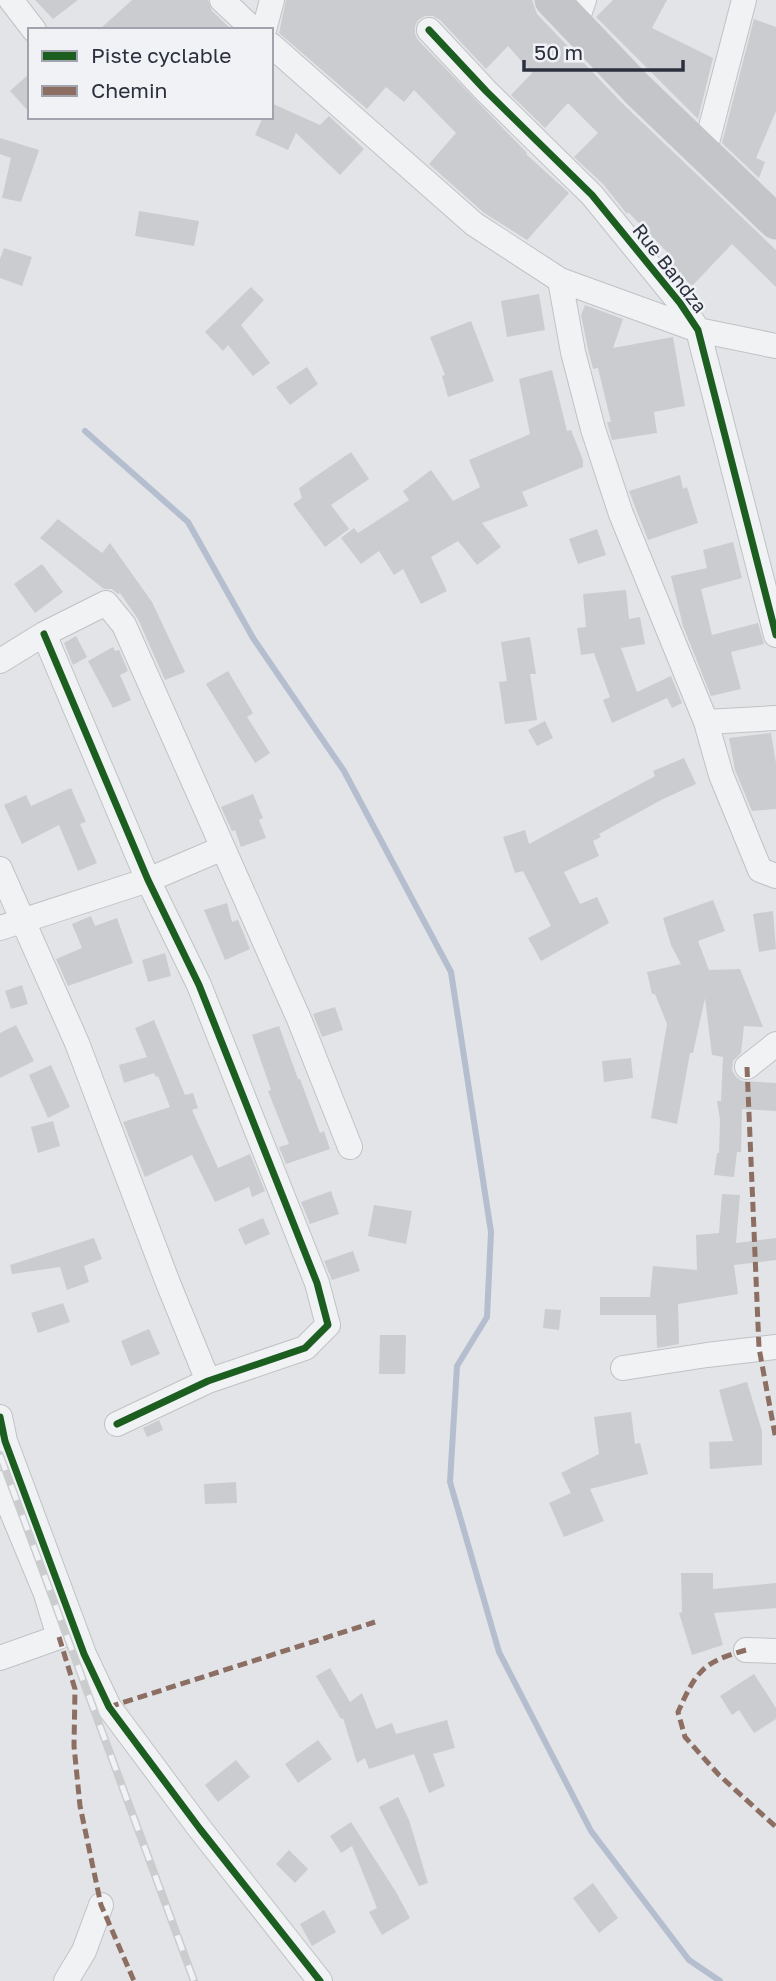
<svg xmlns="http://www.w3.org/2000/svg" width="776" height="1981" font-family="'Golos Text',sans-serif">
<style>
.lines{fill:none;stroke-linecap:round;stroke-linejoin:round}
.stream{stroke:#b4bece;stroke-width:6}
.building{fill:#cbcccf}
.street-casing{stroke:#c1c2c5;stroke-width:26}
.street{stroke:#f1f2f4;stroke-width:24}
.secondary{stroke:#c3c5c8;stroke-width:35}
.rail-casing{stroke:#cbccce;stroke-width:8}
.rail{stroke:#f0f2f6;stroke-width:5;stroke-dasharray:16;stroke-linecap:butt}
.quiet{stroke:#8d6e63;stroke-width:5;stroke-dasharray:10 5;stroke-linecap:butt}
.cycleway-casing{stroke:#f0f2f6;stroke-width:11}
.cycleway{stroke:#1b5e20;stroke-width:7}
.labels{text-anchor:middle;stroke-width:5;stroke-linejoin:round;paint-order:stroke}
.street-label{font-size:19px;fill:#2b303e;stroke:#f0f2f6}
</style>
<rect width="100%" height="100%" fill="#e2e4e7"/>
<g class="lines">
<!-- stream -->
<path class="stream" d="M85,431l103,91 65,116 91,133 107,201 40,260 -4,85 -30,49 -7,116 49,170 92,179 98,129 31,21"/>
</g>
<!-- building -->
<path class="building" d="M35,0h43l-25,19z
M132,0h76l4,11 20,19h-133z
M286,0h246l5,14 86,90 153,146v37l-44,-43 -40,42 -24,-23 5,-5 -45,-46 -1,2 -24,-30 -29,-27 24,-24 -30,-30 -23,25 -34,-33 21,-22 -24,-27 -22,23 -46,-49 -7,-4h-8l-7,4 -3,6v8l3,6 109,113 -1,1 43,39 -42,47 -44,-28 -54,-48 27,-31 -42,-43 -10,12 -18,-15 -19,22 -88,-76z
M613,0h54l-15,28 61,30 -15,61 -102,-102z
M754,19l22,8v84l-20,47 9,4 -6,16 -37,-35z
M30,73v40l-20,-22z
M271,103l49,22 9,-9 35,33 -24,26 -44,-42 -8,17 -33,-15 8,-18h8z
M0,138l39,12 -18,52 -19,-4 9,-40 -11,-4z
M139,211l60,10 -5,25 -59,-10z
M4,248l28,9 -10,29 -22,-8v-19z
M251,287l13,13 -23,25 29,38 -17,13 -25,-31 -5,6 -18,-19z
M539,294l6,36 -38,7 -6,-36z
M585,305l38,14 -10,29 60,-11 12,69 -31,6 3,21 -45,7 -5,-18h4l-13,-54 -5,1 -5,-20 -7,-34z
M471,321l23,60 -46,16 -6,-21 3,-1 -15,-38z
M307,367l11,17 -28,21 -14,-18z
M552,370l15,61 4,-1 12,30v7l-61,25 6,14 -46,17 19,24 -24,18 -19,-24 -27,16 16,34 -26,13 -18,-35 -9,6 -15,-24 -18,13 -20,-26 13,-10 4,5 51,-33 -6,-9 28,-21 22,31 27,-14 -11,-27 61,-26 -11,-55z
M351,452l18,27 -38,26 18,24 -24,18 -32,-43 9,-6 -3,-10z
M680,475l3,14 4,-2 11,36 -50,17 -19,-49z
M58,519l44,34 8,-10 42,59 33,70 -20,8 -27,-61 -18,-26 -2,1 -6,-5h-8l-64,-51z
M597,529l9,26 -28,9 -9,-25z
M733,542l9,36 -41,11 11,46 46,-12 6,21 -33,8 10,37 -30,7 -28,-70 -12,-50 36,-8 -4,-18z
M42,564l21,28 -28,21 -21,-29z
M626,590l3,29 11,-2 5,27 -24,4 16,44 34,-16 11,27 -10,5 -5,-10 -55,25 -9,-23 7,-3 -16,-44 -13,2 -4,-27 9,-1 -3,-33z
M76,636l11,21 -14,8 -9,-22z
M530,637l6,37h-6l7,46 -32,4 -6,-42 8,-1 -6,-39z
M113,647l2,4 4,-1 9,21 -8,4 11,25 -18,8 -25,-47z
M228,671l25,42 -6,4 23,36 -15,10 -49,-79z
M545,721l8,17 -16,8 -9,-16z
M771,733l5,30v46l-24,2 -17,-41 -6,-32z
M684,758l12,26 -33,15 -64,35 2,3 -8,4 6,15 -35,16 16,32 17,-7 12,26 -68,38 -13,-23 23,-12 -28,-55 -8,2 -12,-36 22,-7 4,14 126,-68 -2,-5z
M71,788l15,34 -6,2 17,39 -19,8 -19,-46 -37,19 -18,-39 22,-10 5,11z
M253,794l10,24 -4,2 7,18 -25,9 -6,-17 -3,1 -11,-24z
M713,900l12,31 -27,10 11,29 31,-1 23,58 -19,-1 -3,27 -8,8 -1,9 4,7 6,4 34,2v28l-34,-2 -1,43h-4l-3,25 -20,-2 3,-22h2l1,-33 -3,-19h4l2,-44 -11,-2 -7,-57 -12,55h-3l-13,71 -26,-6 16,-94 -12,-30h-3l-5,-22 34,-8 -10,-19 -8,-27z
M227,903l5,19 6,-2 12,29 -25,11 -21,-50z
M773,911l3,38 -17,3 -6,-38z
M91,916l4,10 22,-8 16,45 -65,23 -12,-27 26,-11 -10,-24z
M165,953l6,23 -23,6 -6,-22z
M22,985l6,19 -17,5 -6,-18z
M335,1007l8,23 -21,7 -9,-23z
M154,1020l31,75 8,-2 5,15 -6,2 26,58 32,-14 15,37 -13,6 -3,-10 -34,15 -23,-47 -47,22 -22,-55 47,-15 -12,-31 -2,1 -2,-4 -30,10 -5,-18 28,-8 -12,-29z
M16,1025l18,36 -34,17v-45z
M279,1026l19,53h2l20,54 4,-2 6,18 -44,15 -7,-17 10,-3 -21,-53 3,-1 -19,-55z
M631,1058l2,20 -29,4 -2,-21z
M51,1065l19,42 -22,11 -19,-43z
M53,1121l7,25 -22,7 -7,-26z
M331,1191l8,23 -29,10 -9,-22z
M722,1194l18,1 -4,48 40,-5v22l-42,5 4,29 -60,10 1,40 -22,4 -1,-33h-56v-18h50l3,-31 44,4 -1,-35 23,-2z
M374,1205l38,6 -6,33 -38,-8z
M263,1218l7,16 -25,11 -7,-16z
M94,1238l8,21 -18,7 5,16 -22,8 -7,-23 -48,7 -2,-9z
M353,1251l7,20 -28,9 -8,-19z
M63,1303l7,19 -32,11 -7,-20z
M545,1309l16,1 -2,20 -16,-2z
M149,1329l11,25 -29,12 -10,-25z
M380,1335h26l-1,39h-26z
M747,1382l15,49v34l-52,4 -1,-27 24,-1 -14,-51z
M631,1412l4,32 5,-1 8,31 -58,15 14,32 -40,16 -15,-34 22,-10 -10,-20 38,-19 -5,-37z
M159,1420l4,10 -16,7 -4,-9z
M236,1482l1,21 -32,1 -1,-20z
M681,1573h32v16l63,-6v25l-62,5 9,32 -31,10 -13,-42 3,-1z
M330,1668l20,34 12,-9 14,36 16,-6 4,11 51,-14 8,28 -22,6 12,32 -16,7 -15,-39 -45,15 -4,-11 -8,5 -14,-45 -2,1 -25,-43z
M754,1674l22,34v11l-22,14 -15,-23 -7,5 -12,-19z
M318,1740l14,19 -34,24 -13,-19z
M236,1760l14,17 -32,25 -13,-17z
M398,1797l11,23 19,63 -9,3 -40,-79z
M351,1822l45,70 14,26 -28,17 -13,-23 8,-4 -25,-62 -11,7 -11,-17z
M289,1850l19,19 -13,14 -19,-19z
M593,1883l25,35 -19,15 -26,-35z
M324,1910l12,22 -24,14 -12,-22z"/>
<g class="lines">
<defs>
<path id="street" d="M11,0l23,30
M222,0l32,30
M576,23l8,-23
M264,30l8,-30
M429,30l57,61 106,104 88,108 18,27 78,305
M271,45l203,179 86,56 138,50 78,16
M704,154l40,-154
M560,280l13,72 20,77 28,85 85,208 15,53 39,95 16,6
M44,634l104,246 51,105 118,298 11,42 -23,23 -97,33 -91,43
M0,661l44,-27 62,-31 18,22 175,394 51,128
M706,722l70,-4
M0,869l77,174 91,240 40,98
M0,928l148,-48 75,-32
M747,1067l29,-23
M623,1368l84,-13 69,-8
M0,1417l5,24 79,213 25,53 91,122 120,152
M0,1483l46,111 13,43 -59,21
M746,1650l30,1
M66,1981l18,-30 17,-46"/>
</defs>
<!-- street casing -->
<use href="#street" class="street-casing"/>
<!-- street -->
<use href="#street" class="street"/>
<!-- secondary -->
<path class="secondary" d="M552,0l86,90 138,132"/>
<defs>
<path id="rail" d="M0,1455l194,526"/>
</defs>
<!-- rail casing -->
<use href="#rail" class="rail-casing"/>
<!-- rail -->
<use href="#rail" class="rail"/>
<!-- quiet -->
<path class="quiet" d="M747,1067l12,281 17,92
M59,1637l16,52 -1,57 6,60 21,99 33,76
M746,1650c-44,12 -50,22 -68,62l7,25 34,38 57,52
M109,1707l266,-85"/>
<defs>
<path id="cycleway" d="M429,30l57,61 106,104 88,108 18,27 78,305
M44,634l104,246 51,105 118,298 11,42 -23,23 -97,33 -91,43
M0,1417l5,24 79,213 25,53 91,122 120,152"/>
</defs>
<!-- cycleway casing -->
<use href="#cycleway" class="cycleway-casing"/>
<!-- cycleway -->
<use href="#cycleway" class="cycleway"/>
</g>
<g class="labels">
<!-- street labels -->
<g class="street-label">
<text transform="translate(670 268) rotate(52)" y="7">Rue Bandza</text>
</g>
</g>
<!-- legend -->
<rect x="28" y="28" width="245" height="91" fill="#f0f2f6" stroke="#a1a4ac" stroke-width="2"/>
<rect x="42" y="51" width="35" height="10" fill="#1b5e20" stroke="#a1a4ac" stroke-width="2"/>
<text x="91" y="63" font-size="21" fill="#2b303e">Piste cyclable</text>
<rect x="42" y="86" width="35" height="10" fill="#8d6e63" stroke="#a1a4ac" stroke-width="2"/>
<text x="91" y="98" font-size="21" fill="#2b303e">Chemin</text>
<!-- scale -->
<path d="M524 60v10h159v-10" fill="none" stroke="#2b303e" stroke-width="3.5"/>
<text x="534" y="60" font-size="21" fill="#2b303e" stroke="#f0f2f6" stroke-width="5" paint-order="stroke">50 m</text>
</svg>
